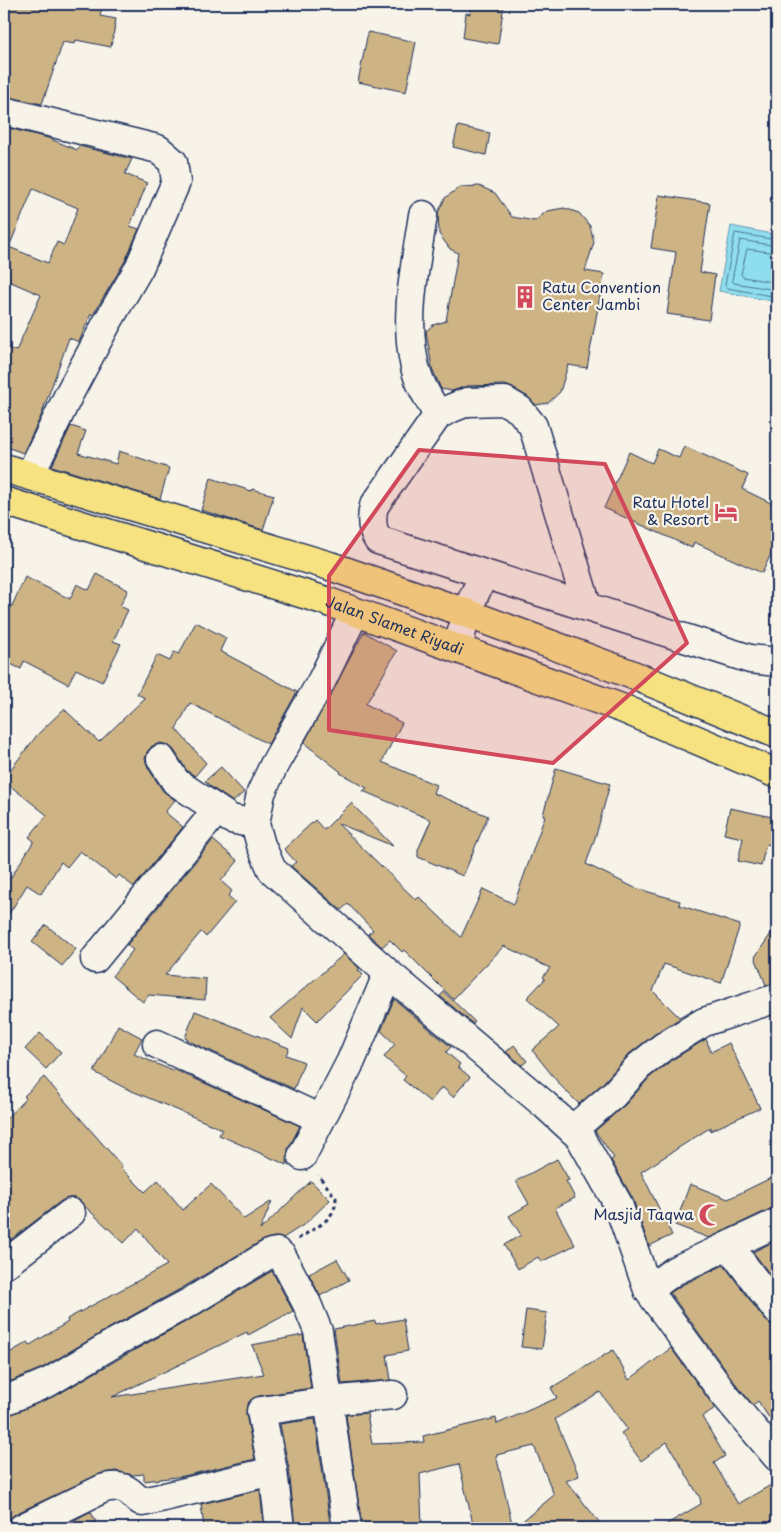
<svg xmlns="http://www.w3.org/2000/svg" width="781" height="1532" font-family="'Playpen Sans',sans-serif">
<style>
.water{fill:#8fdeed;stroke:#6198b4}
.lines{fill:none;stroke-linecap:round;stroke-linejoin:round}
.shore{stroke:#497597;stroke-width:1}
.building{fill:#ceb484;stroke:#1b2f5e;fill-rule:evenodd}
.minor-casing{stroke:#1b2f5e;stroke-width:31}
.major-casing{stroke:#1b2f5e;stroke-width:31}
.path{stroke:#1b2f5e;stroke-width:3;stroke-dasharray:4 4;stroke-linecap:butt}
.minor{stroke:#f7f3e8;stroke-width:28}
.major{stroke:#f7e281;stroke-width:28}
.marked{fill:#d1495b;fill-opacity:0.2;stroke:#d1495b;stroke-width:4;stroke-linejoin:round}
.labels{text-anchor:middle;stroke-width:4.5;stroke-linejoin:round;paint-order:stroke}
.poi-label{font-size:15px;fill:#1b2f5e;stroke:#f7f3e8;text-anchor:end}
.street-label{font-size:15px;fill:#1b2f5e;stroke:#f7f3e8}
</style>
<rect width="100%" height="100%" fill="#f7f3e8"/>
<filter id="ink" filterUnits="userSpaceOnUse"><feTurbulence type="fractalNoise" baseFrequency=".02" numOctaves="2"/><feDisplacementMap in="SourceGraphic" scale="10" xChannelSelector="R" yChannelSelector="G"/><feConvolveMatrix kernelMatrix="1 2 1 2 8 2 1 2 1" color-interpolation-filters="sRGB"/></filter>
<g filter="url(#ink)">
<!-- water -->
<path class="water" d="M731,226l46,9v67l-58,-11z"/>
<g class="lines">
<!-- shore -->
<path class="shore" d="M777,240l-42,-7 -10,52 2,3 50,9
M777,246l-37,-6 -8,40 2,3 43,7
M777,253l-30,-4 -6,25 2,3 34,6"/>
</g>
<!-- building -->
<path class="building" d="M4,4h99l-3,12 16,3 -5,28 -35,-7 -1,4 -12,-2 -21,62 -38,-8z
M471,4h33l-6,40 -35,-6 3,-25 4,1z
M368,32l48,10 -10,50 -48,-10z
M458,126l32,7 -4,22 -33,-8z
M4,127l44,11 29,12 2,-4 53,13 -7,15 22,9 -17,43 9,3 -14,32 -32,54 -2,-1 -12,28 -10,-4 -28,78 -18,37 -19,-7v-99l12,4 25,-56 -37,-16zM33,189l45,19 -14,37 -7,-3 -9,21 -39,-16z
M479,186l16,7 17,24 23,4 12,-10 17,-3 15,5 11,13 4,16 -9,29 19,3 -17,94 -19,-3 -8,27 -12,11 -12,2 -8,-8 -15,-9 -8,-3 -38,1 -15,5 -11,-2 -9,-21 -6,-37 7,-6 13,-4 12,-68 -8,-4 -11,-15 -1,-21 7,-15 15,-11z
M659,195l51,8 -10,69 15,3 -6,45 -42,-6 9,-62 -25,-4z
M71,426l15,5 -8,22 38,11 3,-13 50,17 -9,31 -108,-33z
M684,446l64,29 -6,14 35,17v35l-15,32 -68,-31 -2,6 -88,-40 25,-56 23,11 6,-14 21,9z
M211,478l40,13 1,-2 22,6 -11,35 -62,-20z
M97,574l31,16 -8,16 8,4 -15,31 8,3 -19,38 -26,-13 -8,15 -44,-23 -3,8 -17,-8v-57l7,4 14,-31 45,22 7,-15 12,6z
M196,622l30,16 -6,13 77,41 -29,52 -78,-41 -14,26 30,34 -11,13 -8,-5 -13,-21 -6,-5 -8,-2 -8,3 -5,6 -2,7 3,9 15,23 12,9 -10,12 18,15 -49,60 -15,-12 -3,4 -36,-28 -13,16 -6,-5 -20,32 -14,-9 -23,37v-34l30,-47 -5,-4 18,-22 -43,-34v-3l34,-44 26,-25 35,33 46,-44 -8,-4 20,-39 13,6 4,-9 5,2z
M364,632l33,19 -31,53 36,19 -20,39 54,23 -3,8 55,23 -25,60 -45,-19v-7l13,-30 -68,-29 4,-3 -27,-15 1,-1 -37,-29z
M221,767l23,25 -11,10 -22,-15 -6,-6z
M556,768l54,16 -14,51 -10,29 49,24 45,13 -1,4 61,20 -19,58 -57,-19 -11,27 26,26 14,-7 -38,24 -26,20 -26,29 -24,21 -19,-19 -28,-35 27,-23 -32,-29 18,-19 -2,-2 7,-9 -46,-22 -51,53 -49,-49 -2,2 -12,-12 -8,7 -14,-13 5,-4 -25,-26 -7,6 -50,-44 5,-4 -12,-13 31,-29 9,10 27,-27 42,43 -56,-23 79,77 3,-3 42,40 22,-48 31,15 31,-88 -2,-1z
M730,808l47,10v28l-11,-2 -5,22 -23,-5 5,-23 -19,-4z
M213,840l25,21 -17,20 11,10 -4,5 7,6 -29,35 -5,-5 -36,43 41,4 -1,21 -56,-5 -6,7 -31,-26 21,-26 -6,-5z
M46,925l30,24 -14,17 -30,-24z
M777,925v58l-11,2 -11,-28z
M344,954l15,14 -1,2 5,5 -46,46 -14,-14 -11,32 -22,-21z
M444,992l31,30 -2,2 -33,-28z
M394,999l57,48 -5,5 14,12 -2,3 12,10 -17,20 -11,-10 -12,15 -27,-22 3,-4 -22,-19 11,-13 -14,-13z
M195,1011l94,37 -3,7 18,7 -10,27 -103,-47 -6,-4z
M118,1025l24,13 -8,16 39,17v-2l127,57 -12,23 -1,16 -68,-30 3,-6 -97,-41 -31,-16z
M40,1033l21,19 -15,17 -21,-20z
M706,1039l5,13 18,-9 31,65 -50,23 1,-4 -70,45 31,63 -23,11 -16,-47 -22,-39 3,-2 -19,-27 31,-27 24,-27 22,-17z
M514,1045l13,16 -5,4 -16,-13z
M44,1077l78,89 -1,2 24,24 13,-12 25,30 28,-26 33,35 28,-18 -12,29 51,-49 19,19 -25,24 -22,14 -9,-1 -11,3 -81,48 -76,42 -64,38 -38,16v-28l24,-14 2,3 38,-23 -1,-3 100,-54 -29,-37 -14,15 -48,-45h-8l-7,3 -57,44v-124l22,-23 -2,-2z
M557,1159l12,21 -3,1 9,17 -20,10 20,37 -34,17 -3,-5 -20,12 -14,-24 17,-10 -12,-19 20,-12 -13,-23z
M777,1175v33l-7,1 -61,29 -34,-13 15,-41 38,15z
M777,1240v44l-24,-32z
M337,1259l12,21 -29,16 -11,-22z
M724,1265l40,54 6,5 7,1v105l-19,-29 -5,4 -18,-22 -65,-90 12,-8z
M272,1271l21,40 -45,24 -1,-3 -135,65 152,-23 -12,-29 51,-10 8,53 -52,8 -7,3 -5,6 -1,9 9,45 -71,17 -40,5v-7l-11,1 -17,-4 -14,2 -87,41 -6,6 -2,8h-3v-112l6,-1 47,-20 65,-38 76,-42z
M526,1310l21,3 -5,36 -21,-2z
M403,1319l5,32 -21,4 4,25 -49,4 -8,-55 41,-8 1,3z
M671,1348l44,60 -13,9 23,39 -11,7 24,41 33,-19 6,12v31h-117l41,-24 -1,-6 -33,-56 -26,19 -20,-28 6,-4 -27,-37 -45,27 24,57 -13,5 38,47h-90l40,-33 -20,-49 -38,9 17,73h-39l-15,-64 -39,10 2,54h-60l-16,-113 21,-2 5,31 52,-2 -1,-6 73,-18 1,6 60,-26 -6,-10 62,-38 16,30z
M315,1419l15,104 -35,5 -6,-59 -9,-45z
M260,1490l4,38h-60l-3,-24z
M91,1512l5,10 -15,6h-24z"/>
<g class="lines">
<defs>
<path id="minor" d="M4,111l154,38 15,13 3,20 -37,86 -32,55 -38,71 -39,81
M423,215c-7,48 -20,103 -8,152 4,17 14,32 23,48
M587,606l-54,-180 -13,-16 -15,-9 -38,1 -15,6 -14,7 -64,91c-3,12 -3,23 4,34l372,119 27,3
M355,612l-33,68 -48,85 -13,28 -6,31 6,21 11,25 116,103 157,132 35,32 38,67 30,86 75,103 54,64
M458,649l8,-36 18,-39
M161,759l15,23 55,37 24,5
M95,959l122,-149
M157,1044l164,75
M572,1130l42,-36 25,-28 24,-19 41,-25 73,-24
M302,1156l49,-95 37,-88
M729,1246l48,64
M4,1265l67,-52
M648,1290l26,-19 103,-48
M4,1401l45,-19 65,-39 76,-41 81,-49 6,-1 5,4 25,48 11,27 29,197
M22,1528l80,-39c11,-4 23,-3 31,6 4,3 5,5 10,7l130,-31
M280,1528l-7,-57 -12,-60 68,-10 64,-6"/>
<g id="major">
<path d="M4,468l326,98 136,47 162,60 149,61"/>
<path id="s1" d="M4,501l319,99 301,109 153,65"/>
</g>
</defs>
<!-- minor casing -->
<use href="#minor" class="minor-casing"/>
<!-- major casing -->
<use href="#major" class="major-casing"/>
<!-- path -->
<path class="path" d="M298,1239c17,-12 38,-18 38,-41l-18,-23"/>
<!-- minor -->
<use href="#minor" class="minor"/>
<!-- major -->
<use href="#major" class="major"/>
</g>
</g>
<!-- marked area -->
<path class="marked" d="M419,450l186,14 82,179 -134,120 -224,-33v-154z"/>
<!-- icons -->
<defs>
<symbol id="building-bare" viewBox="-9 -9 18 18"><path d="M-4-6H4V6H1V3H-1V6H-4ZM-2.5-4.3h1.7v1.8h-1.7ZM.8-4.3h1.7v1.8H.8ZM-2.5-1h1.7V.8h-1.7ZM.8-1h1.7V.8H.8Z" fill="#d1495b" stroke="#f7f3e8" stroke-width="2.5" paint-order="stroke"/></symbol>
<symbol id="hotel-bare" viewBox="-9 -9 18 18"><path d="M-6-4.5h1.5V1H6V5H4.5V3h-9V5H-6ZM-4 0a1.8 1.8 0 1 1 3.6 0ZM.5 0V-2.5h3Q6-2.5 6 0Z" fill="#d1495b" stroke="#f7f3e8" stroke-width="2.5" paint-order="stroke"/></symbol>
<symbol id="mosque-bare" viewBox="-9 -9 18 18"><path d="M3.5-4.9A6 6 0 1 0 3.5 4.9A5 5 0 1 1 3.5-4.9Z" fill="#d1495b" stroke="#f7f3e8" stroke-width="2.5" paint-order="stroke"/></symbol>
</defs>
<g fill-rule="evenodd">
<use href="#building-bare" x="509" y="281" width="32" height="32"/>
<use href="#hotel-bare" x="710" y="496" width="32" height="32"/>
<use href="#mosque-bare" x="694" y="1199" width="32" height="32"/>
</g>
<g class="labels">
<!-- poi labels -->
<g class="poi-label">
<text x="542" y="293" text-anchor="start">Ratu Convention<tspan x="542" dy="17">Center Jambi</tspan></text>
<text x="709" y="508">Ratu Hotel<tspan x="709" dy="17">&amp; Resort</tspan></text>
<text x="694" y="1220">Masjid Taqwa</text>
</g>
<!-- street labels -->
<g class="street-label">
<text dy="5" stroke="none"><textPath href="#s1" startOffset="410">Jalan Slamet Riyadi</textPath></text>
</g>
</g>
<!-- margin -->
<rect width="781" height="1532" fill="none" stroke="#f7f3e8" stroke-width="20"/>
<rect x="10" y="10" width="761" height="1512" fill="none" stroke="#1b2f5e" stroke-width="2" filter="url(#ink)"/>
</svg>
